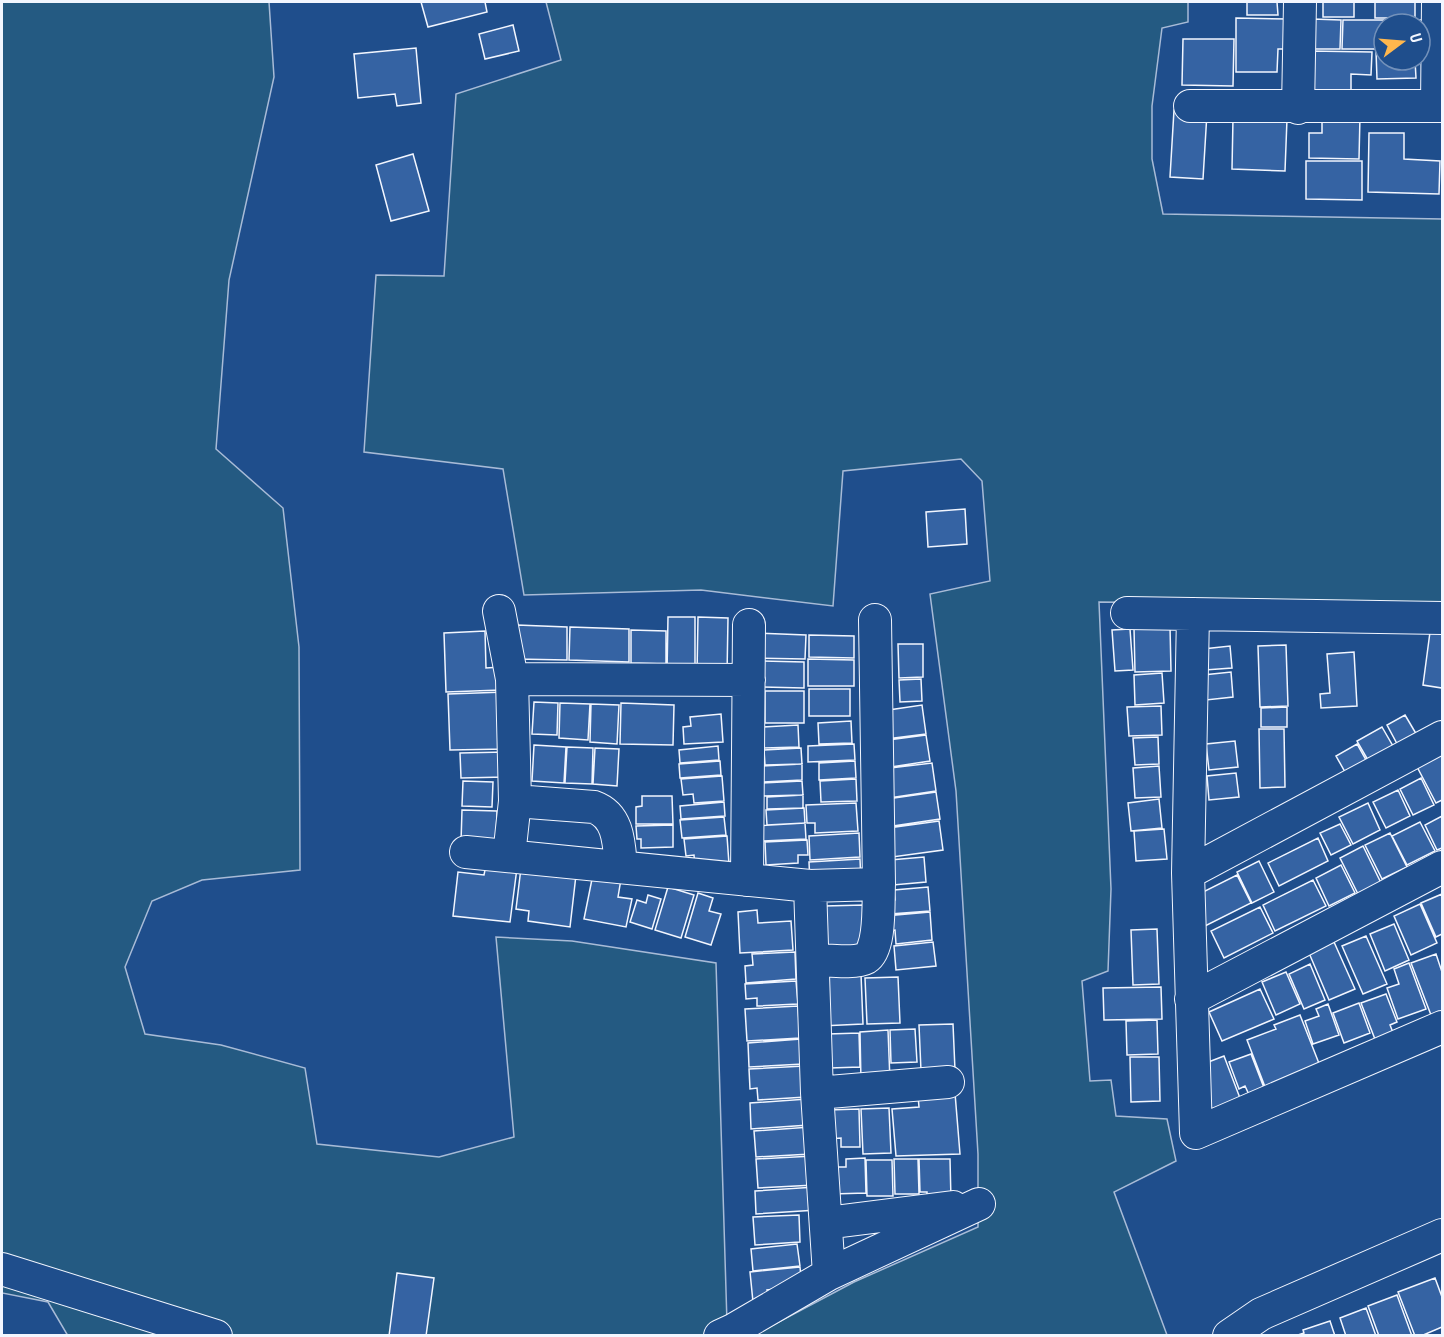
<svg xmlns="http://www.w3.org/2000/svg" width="1444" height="1337" font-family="'PT Sans Narrow',sans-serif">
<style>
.green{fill:#245a82;stroke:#a8bbd7;stroke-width:1.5}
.building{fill:#3563a3;stroke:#f2f6ff;stroke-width:1.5}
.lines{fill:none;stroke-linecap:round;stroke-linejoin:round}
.minor-casing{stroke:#f2f6ff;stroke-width:34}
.minor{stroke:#1f4e8c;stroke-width:32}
</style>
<rect width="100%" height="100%" fill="#1f4e8c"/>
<!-- green -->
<path class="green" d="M2,2h267l5,75 -45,203 -13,169 67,59 16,139 1,223 -98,10 -50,21 -27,66 20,67 76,11 84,23 12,76 122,13 75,-20 -18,-200 76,4 144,22 11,360 29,11 98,-52 124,-55v-73l-22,-363 -26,-197 60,-13 -8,-100 -21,-22 -118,12 -10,135 -132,-16 -177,5 -21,-126 -139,-17 12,-177 68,1 12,-182 105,-34 -15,-58h642v20l-26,6 -10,78v53l11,55 279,5v386l-343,-3 12,287 -3,82 -26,10 8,100 21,-1 5,36 51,3 9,42 -62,31 53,143 -1099,1 -20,-34 -46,-9z"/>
<!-- building -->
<path class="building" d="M421,2h64l2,10 -59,15z
M1247,2h30l1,13h-31z
M1323,2h31v15h-31z
M1375,2h40v16h-40z
M1236,18l52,1v30h-10l-1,23h-41z
M1312,19l29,1 -1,29h-28z
M1343,20h80v29h-3v-25h-36v25h-42z
M513,25l6,26 -34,8 -6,-25z
M1183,39h51l-1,47 -51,-1z
M416,48l5,55 -24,3 -2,-12 -37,4 -4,-44z
M1310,51l62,1 -1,23 -20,-1v26h-41z
M1376,51h8v9h31l1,18 -39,1z
M1174,110l33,3 -4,66 -33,-2z
M1322,116h38l-1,43 -50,-1v-25h13z
M1233,118l54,1 -2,52 -53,-2z
M1369,133h35v26l36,2 -1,33 -71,-2z
M413,154l16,57 -38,10 -15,-56z
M1306,161h56v39l-56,-1z
M965,509l2,35 -39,3 -2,-35z
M668,617h27v57l-28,-1z
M698,617l30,1 -1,57 -30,-1z
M517,625l50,2v33l-51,-1z
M570,627l59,2v33l-60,-2z
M1170,627l1,44 -36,1 -1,-44z
M1130,629l3,41 -18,1 -3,-41z
M631,630l35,1v33l-35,-1z
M485,631l1,37 14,-1 1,23 -55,2 -2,-59z
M1430,632l12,2v54l-19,-3z
M753,633l53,2 -1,24 -53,-1z
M809,635l45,1v22l-45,-1z
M898,644h25v33l-24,1z
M1286,645l2,61 -28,1 -2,-61z
M1230,646l2,22 -27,2 -2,-21z
M1354,652l3,54 -36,2 -1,-14 10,-1 -3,-39z
M808,659l46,1v26h-46z
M761,661l43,1v26l-44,-1z
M1231,672l2,25 -27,3 -3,-25z
M1162,673l2,30 -29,2 -1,-30z
M921,679l1,22 -22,1 -1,-22z
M809,689h41v27h-41z
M765,691h39v32h-39z
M505,692l1,57 -56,1 -2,-56z
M534,702l24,1 -1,32 -25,-1z
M560,703l30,1 -2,36 -29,-2z
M621,703l53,2 -1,40 -53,-1z
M591,704l28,1 -2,39 -27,-2z
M922,705l4,29 -40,5 -4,-28z
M1161,706l1,29 -33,1 -2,-29z
M1287,707v20h-26v-19z
M721,714l2,28 -39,2 -1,-17 8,-1 -1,-9z
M1405,715l16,27 -19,11 -15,-28z
M851,721l1,22 -33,1 -1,-21z
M798,725l1,22 -35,1 -1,-21z
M1382,727l15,26 -25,14 -15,-26z
M1259,729h25l1,58 -25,1z
M926,735l4,26 -39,6 -3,-27z
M1158,737l1,27 -24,1 -2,-27z
M1235,741l3,26 -29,3 -3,-26z
M854,744l1,16 -47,2v-16z
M1357,744l13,23 -21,12 -13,-23z
M534,745l32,2 -2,36 -32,-2z
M718,746l1,14 -39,3 -1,-13z
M567,747l26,1 -1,36 -27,-1z
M595,748l24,1 -2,37 -24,-2z
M801,748l1,16 -37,1 -1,-15z
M505,752v25l-44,1 -1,-25z
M1442,754v46l-6,3 -21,-40z
M720,761l1,14 -41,3 -1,-14z
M855,761l1,17 -37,2v-17z
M932,763l4,28 -54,8 8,-31z
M802,764v16l-39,2 -1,-16z
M1159,766l2,31 -26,1 -2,-30z
M1236,773l3,24 -30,3 -2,-24z
M722,776l2,25 -30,2 -1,-9 -10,1 -2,-16z
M1421,778l13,27 -21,10 -13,-26z
M856,779l1,22 -36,1 -1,-21z
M463,781l30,1 -1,25 -30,-1z
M802,781l1,14 -40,1 -1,-13z
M1398,790l12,26 -24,12 -13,-26z
M936,792l4,27 -47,7 -13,-26z
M803,795v13l-36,1v-12z
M642,796h30l1,28h-37v-17l6,-1z
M1159,799l3,29 -31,3 -3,-28z
M724,802l1,14 -44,3 -1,-13z
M856,803l2,28 -43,2v-10h-8l-1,-18z
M1368,803l12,27 -27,14 -14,-27z
M804,808l1,15 -38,2 -1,-15z
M462,810l35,1 -1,32 -35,-1z
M1442,816v32l-5,2 -12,-25z
M724,817l2,18 -44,3 -2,-18z
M939,821l4,29 -58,8 -4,-29z
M1420,822l15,29 -28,14 -15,-29z
M805,823l1,16 -43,2 -10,-15z
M1340,824l11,21 -20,10 -11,-22z
M673,825v22l-32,1v-9h-4l-1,-13z
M1164,829l3,30 -31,2 -2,-30z
M859,833l1,24 -50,3 -1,-24z
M1390,833l17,34 -25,12 -17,-34z
M727,836l2,28 -34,3 -1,-12 -8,1 -2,-17z
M1318,838l10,23 -49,25 -11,-23z
M807,840l1,15h-10v8l-32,2 -1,-23z
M1363,846l18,37 -23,11 -18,-36z
M924,857l2,25 -33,3 -3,-25z
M860,859l1,23 -51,2 -1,-22z
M1259,861l15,31 -22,11 -15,-31z
M486,865l31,3 -7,54 -57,-6 5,-44 26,3z
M1341,865l14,28 -26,13 -13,-28z
M521,868l55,7 -6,52 -42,-6 1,-10 -13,-2z
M593,874l28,5 -3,18 14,2 -6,28 -42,-8z
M1237,875l14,28 -46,23 -14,-28z
M1313,880l13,26 -51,25 -12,-26z
M668,887l26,8 -13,43 -26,-8z
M928,887l2,24 -40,3 -1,-13 6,-1 -1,-10z
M698,893l15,5 -4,13 12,3 -10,31 -26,-8z
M1442,894v40l-6,3 -15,-34z
M648,895l13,4 -9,30 -22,-7 7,-22 9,3z
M1420,904l17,39 -26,12 -17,-39z
M864,905l1,46 -39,2 -2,-47z
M1260,907l13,26 -49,25 -13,-27z
M757,910l1,13 33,-2 2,29 -53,3 -2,-41z
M930,912l2,28 -36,4 -1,-14 -9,1 -1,-15z
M1394,924l15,36 -24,11 -15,-37z
M1157,929l2,55 -26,1 -2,-55z
M1366,936l21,48 -24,10 -21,-48z
M933,942l3,24 -40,4 -2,-24z
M1334,942l21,47 -26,11 -20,-47z
M795,952l1,27 -50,4 -1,-17 8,-1 -1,-11z
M1436,954l6,18v39l-11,4 -20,-52z
M1409,963l17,46 -28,10 -11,-31 12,-4 -5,-15z
M1310,964l15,36 -21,9 -15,-35z
M1286,972l14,32 -24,11 -14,-33z
M861,974l2,50 -42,2 -1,-50z
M898,977l2,46 -33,1 -2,-46z
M796,981l2,23 -41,2v-8l-11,1 -1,-15z
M1161,987l1,32 -58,1 -1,-32z
M1260,989l14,30 -52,22 -13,-29z
M1386,994l11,28 -7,3 6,15 -18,7 -17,-44z
M1359,1003l11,30 -26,10 -11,-30z
M1328,1004l11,31 -26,9 -8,-23 14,-5 -3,-7z
M798,1006l2,32 -53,3 -2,-32z
M1300,1015l22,56 -55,21 -20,-52 29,-11 -2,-4z
M1157,1020l1,34 -31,1 -1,-34z
M953,1024l2,46 -34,1 -2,-46z
M915,1029l2,33 -26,1 -1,-33z
M888,1030l2,51 -29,1 -1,-50z
M859,1033l1,34 -30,1 -2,-34z
M801,1039l2,25 -54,3 -1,-24z
M1251,1054l15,39 -15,6 -6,-13 -6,3 -10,-27z
M1224,1056l19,50 -40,16 -5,-56z
M1130,1057h29l1,44 -29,1z
M804,1066l2,31 -48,3 -1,-12 -7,1 -1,-20z
M955,1093l5,61 -64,2 -4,-47 27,-2 -1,-11z
M807,1099l2,26 -58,4 -1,-26z
M889,1108l2,45 -28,1 -2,-45z
M859,1109l1,38h-19v-9l-12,1 -1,-29z
M810,1127l1,27 -55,3 -2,-26z
M813,1156l2,29 -57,3 -2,-29z
M865,1158l1,35 -34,1 -1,-27h15v-8z
M894,1159h24l1,35h-24z
M919,1159h31l1,41 -24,1v-9h-7z
M866,1160h26l1,36h-26z
M815,1187l2,23 -61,4 -1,-23z
M799,1215l1,27 -45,3 -2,-28z
M797,1244l3,22 -47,5 -2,-22z
M800,1267l2,19 -35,4 2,11 -16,1 -3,-30z
M397,1273l37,5 -8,58h-37z
M1435,1278l7,19v30l-21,9h-6l-17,-44z
M1397,1295l15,41h-33l-11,-30z
M1366,1308l10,28h-30l-6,-18z
M1330,1321l5,15h-40l9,-3 -1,-3z"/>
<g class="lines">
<defs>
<path id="minor" d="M1190,106h252
M1437,106l1,-104
M1298,108l2,-106
M499,611l13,68 3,122 -6,55
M1127,613l315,5
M1193,614l-5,259 254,-136
M512,679l237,1
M515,801l79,6c25,9 25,37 27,60
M466,852l344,34 69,-2 -4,-264
M1188,873l8,260 246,-106
M747,880l2,-255
M810,886l7,207 12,181
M813,960c13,0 42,4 53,-2 15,-9 12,-57 13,-74
M1191,999l251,-132
M817,1093l131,-11
M826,1223l127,-16
M2,1269l214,67
M720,1336l13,-6 96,-56 150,-70
M1229,1336l32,-22 181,-79"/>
</defs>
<!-- minor casing -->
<use href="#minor" class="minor-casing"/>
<!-- minor -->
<use href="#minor" class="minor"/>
</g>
<!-- border -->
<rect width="1444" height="1337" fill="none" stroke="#f2f6ff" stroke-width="6"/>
<!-- north arrow -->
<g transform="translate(1402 42) rotate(74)"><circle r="28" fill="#1f4e8c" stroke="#7391ba" stroke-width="1.5"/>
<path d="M0-4.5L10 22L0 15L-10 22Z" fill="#ffb74d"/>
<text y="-9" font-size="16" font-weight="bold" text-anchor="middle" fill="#f2f6ff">U</text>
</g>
</svg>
